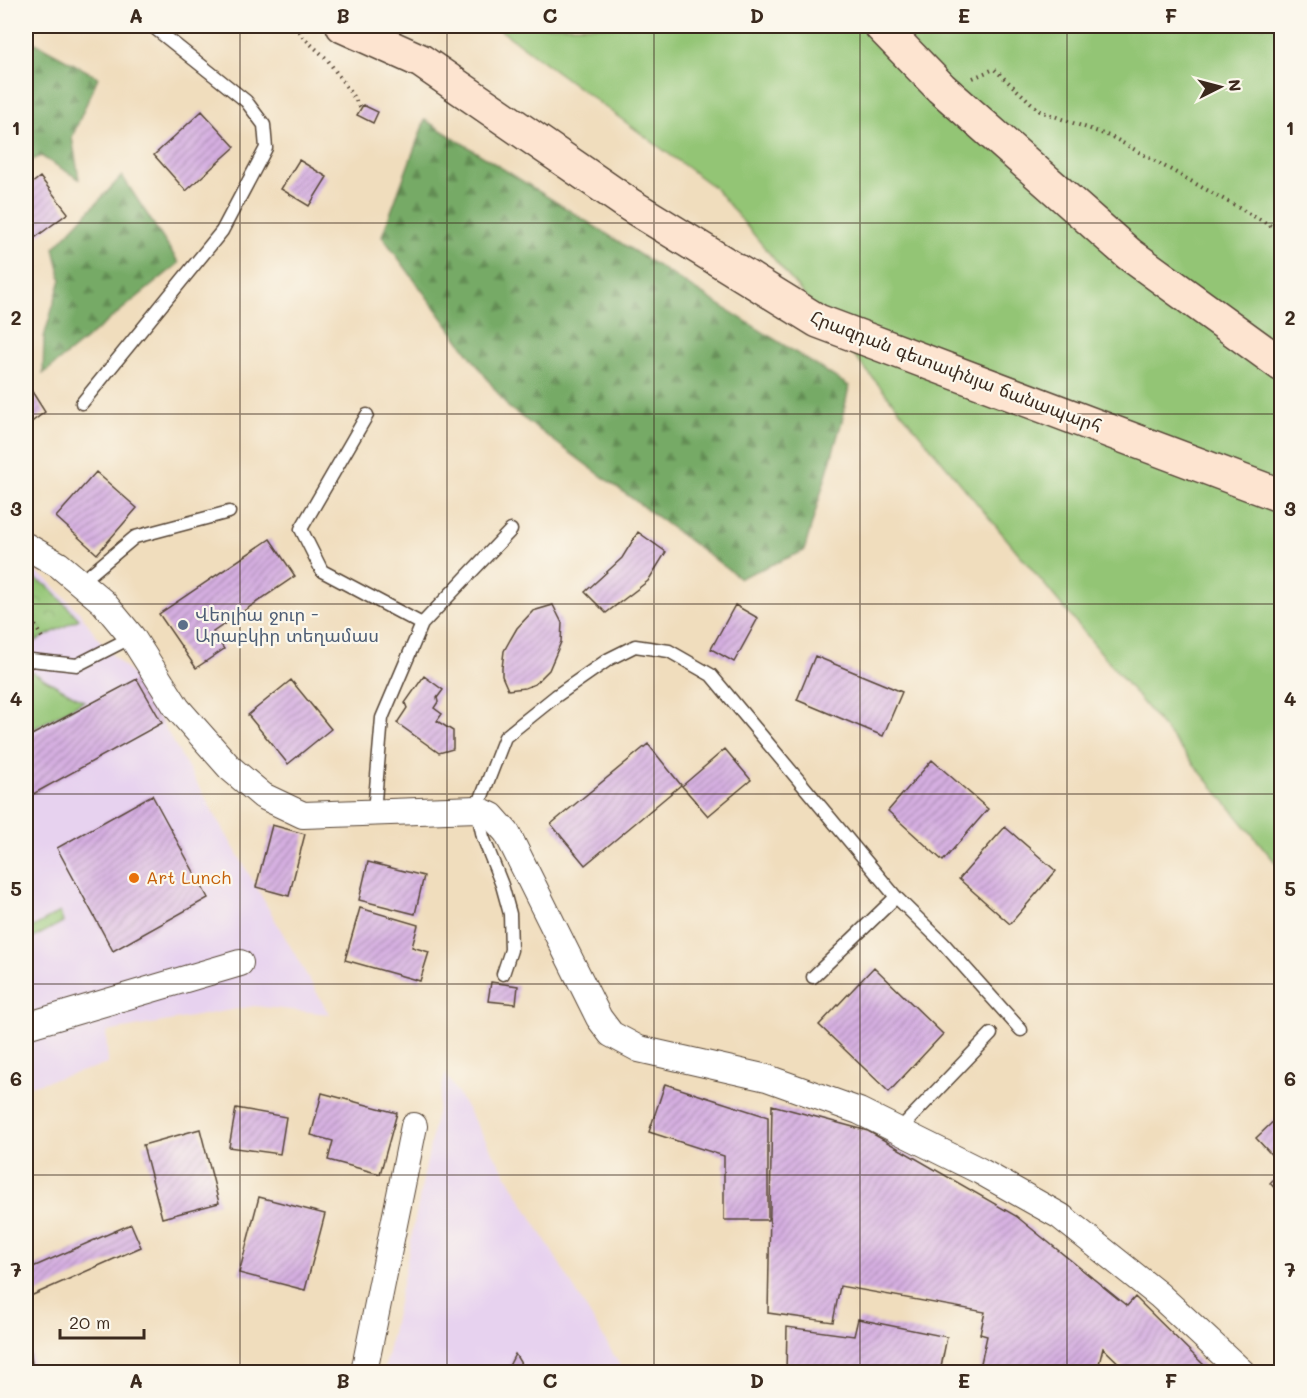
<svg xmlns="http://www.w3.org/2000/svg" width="1307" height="1398" font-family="Mali,'Noto Sans Armenian',sans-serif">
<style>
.built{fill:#e7d2ef}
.grass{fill:#93c575;stroke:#67784a;stroke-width:1.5}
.forest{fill:url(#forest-firs);stroke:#586a42;stroke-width:1.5}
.park{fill:url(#park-crowns);stroke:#67784a;stroke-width:1.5}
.building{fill:url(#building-hatch)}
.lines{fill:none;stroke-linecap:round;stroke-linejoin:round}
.lane-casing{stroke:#564536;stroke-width:15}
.street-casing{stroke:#564536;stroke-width:28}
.secondary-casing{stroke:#564536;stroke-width:36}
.path{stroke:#564536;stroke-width:4;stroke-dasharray:1.5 4.5;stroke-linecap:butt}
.lane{stroke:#fff;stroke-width:12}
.street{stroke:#fff;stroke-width:26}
.secondary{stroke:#fde4d0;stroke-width:33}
.grid{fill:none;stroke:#3b2a1e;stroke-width:1.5;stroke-opacity:0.55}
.service-dot{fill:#5c6f8a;stroke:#fbf7ec;stroke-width:2}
.food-dot{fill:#e8710a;stroke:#fbf7ec;stroke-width:2}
.labels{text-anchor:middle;stroke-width:4.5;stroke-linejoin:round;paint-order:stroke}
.street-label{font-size:18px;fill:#3b2a1e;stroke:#fbf7ec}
.service-label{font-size:18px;fill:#4e5e75;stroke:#fbf7ec;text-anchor:start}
.food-label{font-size:18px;fill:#c56008;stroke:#fbf7ec;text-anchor:start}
.neatline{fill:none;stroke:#3b2a1e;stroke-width:2}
.grid-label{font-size:20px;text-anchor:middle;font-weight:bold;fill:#3b2a1e}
</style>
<defs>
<pattern id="forest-firs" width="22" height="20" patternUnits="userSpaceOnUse" patternTransform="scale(1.5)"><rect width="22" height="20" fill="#76aa66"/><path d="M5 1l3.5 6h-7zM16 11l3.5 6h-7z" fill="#628b53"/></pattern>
<pattern id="park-crowns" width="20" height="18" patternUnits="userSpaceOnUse" patternTransform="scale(1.5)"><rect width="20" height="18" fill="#93c575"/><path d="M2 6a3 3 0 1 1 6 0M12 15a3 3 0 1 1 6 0" fill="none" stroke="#79a05f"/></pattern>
<pattern id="building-hatch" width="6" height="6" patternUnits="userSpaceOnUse" patternTransform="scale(1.5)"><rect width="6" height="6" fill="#d5afe1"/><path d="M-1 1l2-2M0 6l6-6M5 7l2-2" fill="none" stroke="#ae8fb6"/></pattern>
</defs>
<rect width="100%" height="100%" fill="#fbf7ec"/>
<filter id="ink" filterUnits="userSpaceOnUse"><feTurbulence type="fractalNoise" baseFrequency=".0167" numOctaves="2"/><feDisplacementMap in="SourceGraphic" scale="12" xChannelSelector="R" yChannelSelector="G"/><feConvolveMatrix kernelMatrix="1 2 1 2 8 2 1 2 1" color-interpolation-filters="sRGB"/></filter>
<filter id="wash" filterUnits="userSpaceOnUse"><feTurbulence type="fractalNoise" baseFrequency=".008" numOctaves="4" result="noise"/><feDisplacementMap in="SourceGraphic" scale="24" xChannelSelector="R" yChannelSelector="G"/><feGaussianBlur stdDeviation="1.35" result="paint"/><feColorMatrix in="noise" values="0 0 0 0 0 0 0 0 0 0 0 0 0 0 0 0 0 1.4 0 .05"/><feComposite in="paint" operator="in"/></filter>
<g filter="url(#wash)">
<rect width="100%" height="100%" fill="#f0ddbd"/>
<!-- built -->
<path class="built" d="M26,566l22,14 32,33 26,36 31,30 192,335 -75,-8 -148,26 2,32 -82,23z
M445,1072l179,300h-240z"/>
<!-- grass -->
<path class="grass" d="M495,26h786v843l-566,-681z
M30,671l54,30 -58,32v-59z
M60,912l3,10 -37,20v-11z"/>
<!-- forest -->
<path class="forest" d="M26,38l72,39 -26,60 7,42 -38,-23 -15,7z
M425,120l424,266 -7,35 -38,130 -64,27 -232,-171 -126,-171z
M122,176l57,87 -136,111 1,-37 17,-58 -7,-31z"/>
<!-- park -->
<path class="park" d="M26,574l22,12 31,33 -53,27z"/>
<g id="blocks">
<!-- building -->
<path class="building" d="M363,105l15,7 -5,11 -16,-8z
M202,111l33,36 -49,44 -32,-36z
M299,160l28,17 -18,29 -28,-17z
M40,177l28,36 -32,24 -10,-14v-35z
M26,382l19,30 -19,14z
M96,472l41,36 -40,46 -41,-37z
M638,532l28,20 -18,29 -42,32 -21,-21 37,-34z
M270,539l25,37 -82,56 11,17 -28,19 -37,-54z
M553,605l9,18 -1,19 -12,28 -14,14 -10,4 -17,2 -6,-14v-8l2,-17 6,-11 7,-12 16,-17z
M735,605l23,13 -24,44 -23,-13z
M815,656l87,36 -19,44 -86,-36z
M424,676l19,14 -6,8 1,4 -4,6 8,6 -5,7 16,10v18l-14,4 -42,-30 10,-15 -2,-5z
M137,679l25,44 -136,75v-60z
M291,680l40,49 -43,35 -40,-49z
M648,744l33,41 -96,80 -34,-41z
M725,749l26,31 -43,36 -26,-30z
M932,760l56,49 -45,52 -55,-50z
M152,795l56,103 -95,53 -56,-103z
M272,825l33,9 -16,62 -33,-9z
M1005,827l51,44 -46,53 -51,-45z
M368,862l56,14 -9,38 -56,-14z
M360,908l58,17 -6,22 17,5 -9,29 -75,-21z
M874,967l69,67 -54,58 -70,-67z
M491,982l27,4 -2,18 -28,-3z
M665,1084l103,33v103h-44v-64l-75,-24z
M322,1093l75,20 -17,61 -52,-14 5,-19 -22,-6z
M772,1105l96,26 148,85 111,90 8,-9 76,75h-83l-25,-24 -6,24h-118l8,-36 -7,-2 5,-22 -145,-26 -7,36 -65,-9z
M236,1108l50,9 -6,37 -51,-7z
M1281,1114v51l-25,-27z
M200,1129l19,74 -57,15 -19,-73z
M1281,1172v23l-11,-12z
M259,1197l66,17 -20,76 -66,-17z
M131,1224l10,23 -115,51v-28z
M858,1319l89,18 -7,35h-154l1,-45 67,9z
M26,1324h1l6,48h-7z
M515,1354l11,18h-20z"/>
</g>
</g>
<g filter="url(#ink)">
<use href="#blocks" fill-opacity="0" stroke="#564536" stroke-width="1.5"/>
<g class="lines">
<defs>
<path id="lane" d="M82,403l140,-172 44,-83 -2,-23 -18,-24 -94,-75
M367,415l-66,114 21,42 100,53
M80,583l55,-46 94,-25
M26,663l5,-3 46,5 55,-28
M374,812l8,-94 40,-94 89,-94
M503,974l8,-24 -1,-36 -8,-29 -19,-48 -6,-28 28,-72 51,-41 53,-37 26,-13 34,5 42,24 185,222 47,46 78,87
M813,977l83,-80
M899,1130l92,-96"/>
<path id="street" d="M26,546l33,19 44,37 29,35 45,71 53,60 33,28 40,19 174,-6 15,7 15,17 92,185 12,16 28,15 128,29 92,33 121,60 80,45 99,79 83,77
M26,1026l214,-63
M364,1372l50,-246"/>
<path id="secondary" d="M343,26l78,35 209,144 188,116 464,175
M881,26l60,62 188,166 153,111"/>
</defs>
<!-- lane casing -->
<use href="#lane" class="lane-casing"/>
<!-- street casing -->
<use href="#street" class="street-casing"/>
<!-- secondary casing -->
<use href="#secondary" class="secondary-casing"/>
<!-- path -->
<path class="path" d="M296,26l7,11 24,22 34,49
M973,78l21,-9 46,42 72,26 170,95
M26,590v8
M26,610l18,31"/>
<!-- lane -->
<use href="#lane" class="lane"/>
<!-- street -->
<use href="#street" class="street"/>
<!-- secondary -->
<use href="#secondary" class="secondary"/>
</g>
</g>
<!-- grid -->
<path class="grid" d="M240,26v1346M447,26v1346M654,26v1346M860,26v1346M1067,26v1346M26,223h1256M26,414h1256M26,604h1256M26,794h1256M26,984h1256M26,1175h1256"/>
<!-- markers -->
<circle class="service-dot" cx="183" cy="625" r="6"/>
<circle class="food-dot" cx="134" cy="878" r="6"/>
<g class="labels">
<!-- street labels -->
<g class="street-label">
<text transform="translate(956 372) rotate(21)" y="6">Հրազդան գետափնյա ճանապարհ</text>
</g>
<!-- service labels -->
<g class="service-label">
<text x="195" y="621">Վեոլիա ջուր -<tspan x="195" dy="21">Արաբկիր տեղամաս</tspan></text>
</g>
<!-- food labels -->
<g class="food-label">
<text x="146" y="884">Art Lunch</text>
</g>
</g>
<!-- margin -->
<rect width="1307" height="1398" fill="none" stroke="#fbf7ec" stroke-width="66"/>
<!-- north arrow -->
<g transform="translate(1220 87) rotate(84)" stroke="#fbf7ec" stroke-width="4.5" paint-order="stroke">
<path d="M0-4.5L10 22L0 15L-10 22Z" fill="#3b2a1e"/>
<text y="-9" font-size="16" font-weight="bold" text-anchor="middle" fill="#3b2a1e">N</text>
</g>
<!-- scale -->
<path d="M60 1329v9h84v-9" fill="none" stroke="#3b2a1e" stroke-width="3"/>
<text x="69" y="1329" font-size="18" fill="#3b2a1e" stroke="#fbf7ec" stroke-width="4.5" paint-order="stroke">20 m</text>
<rect x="33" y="33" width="1241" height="1332" class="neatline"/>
<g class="grid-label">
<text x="136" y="23">A</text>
<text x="343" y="23">B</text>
<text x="550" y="23">C</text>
<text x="757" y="23">D</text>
<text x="964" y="23">E</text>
<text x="1171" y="23">F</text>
<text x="16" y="135">1</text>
<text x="1290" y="135">1</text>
<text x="16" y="325">2</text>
<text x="1290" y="325">2</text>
<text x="16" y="516">3</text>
<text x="1290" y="516">3</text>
<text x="16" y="706">4</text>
<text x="1290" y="706">4</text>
<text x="16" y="896">5</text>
<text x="1290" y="896">5</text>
<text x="16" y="1086">6</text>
<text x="1290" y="1086">6</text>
<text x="16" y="1277">7</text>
<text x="1290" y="1277">7</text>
<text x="136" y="1388">A</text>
<text x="343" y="1388">B</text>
<text x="550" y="1388">C</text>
<text x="757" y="1388">D</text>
<text x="964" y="1388">E</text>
<text x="1171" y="1388">F</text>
</g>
</svg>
